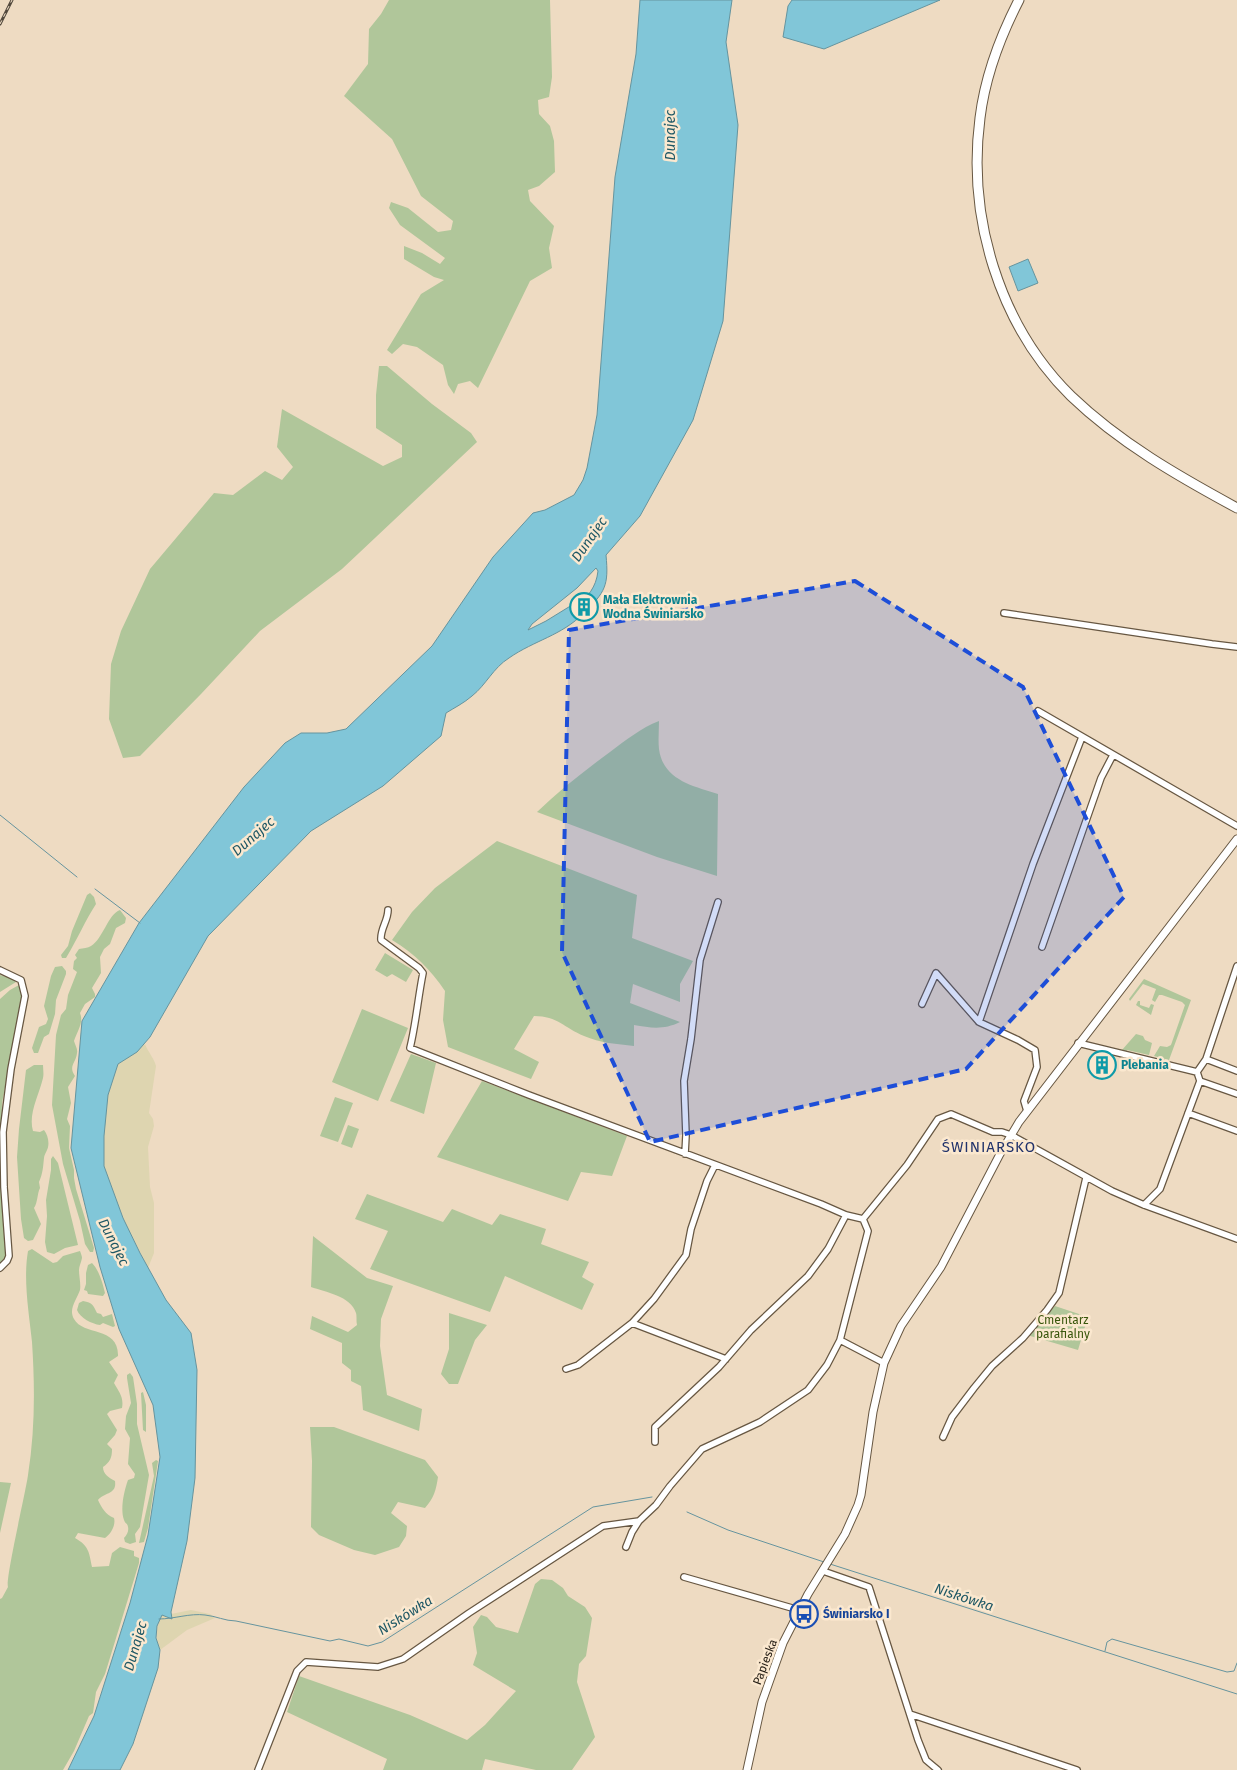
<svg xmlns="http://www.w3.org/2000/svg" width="1237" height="1770" font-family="'Fira Sans',sans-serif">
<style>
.green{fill:#b0c69a}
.sand{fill:#ded5b0}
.water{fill:#81c6d8;stroke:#66949e;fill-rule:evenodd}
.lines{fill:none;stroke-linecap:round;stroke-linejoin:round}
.stream{stroke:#66949e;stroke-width:1}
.minor-casing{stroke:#675742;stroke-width:8}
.tertiary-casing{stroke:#675742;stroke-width:9}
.primary-casing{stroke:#675742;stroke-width:11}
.minor{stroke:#fff;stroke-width:5.5}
.tertiary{stroke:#fff;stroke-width:7}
.primary{stroke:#fff;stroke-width:9}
.rail-casing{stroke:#53493d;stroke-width:3}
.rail{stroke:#fbe8cf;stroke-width:1;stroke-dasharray:4;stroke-linecap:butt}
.marked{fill:#1d4ed8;fill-opacity:0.2;stroke:#1d4ed8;stroke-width:4;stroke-dasharray:10 6;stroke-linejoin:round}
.labels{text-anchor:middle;stroke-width:5;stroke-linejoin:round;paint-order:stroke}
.culture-label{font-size:12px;font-weight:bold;fill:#0d838f;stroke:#fbe8cf;text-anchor:start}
.park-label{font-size:12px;fill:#3a570d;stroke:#fbe8cf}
.transit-label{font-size:12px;font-weight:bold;fill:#164399;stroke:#fbe8cf;text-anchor:start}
.street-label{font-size:12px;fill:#282118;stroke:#fbe8cf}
.water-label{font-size:14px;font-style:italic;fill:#1f5865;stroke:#fbe8cf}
.quarter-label{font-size:15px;letter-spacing:1px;fill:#22336b;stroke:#fbe8cf}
</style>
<rect width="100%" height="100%" fill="#eedbc2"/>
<!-- green -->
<path class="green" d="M389,0h161l2,77 -3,20 -11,3 1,14 11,12 4,15 1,31 -16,14 -11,4 2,11 24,25 -5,22 3,20 -22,13 -52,107 -8,-7 -12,3 -4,10 -6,-9 -5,-20 -26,-18 -14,-3 -11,10 -5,-4 34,-56 23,-14 -10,-3 -30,-18v-13l18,7 18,11 5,-6 -45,-33 -11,-17 2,-6 17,6 30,24 13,-2 2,-9 -32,-25 -29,-57 -48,-43 24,-32 1,-35 12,-15z
M379,366h8l45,38 39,29 6,9 -135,127 -82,62 -59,63 -61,62 -17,2 -14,-39 2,-55 10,-33 29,-62 64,-76 19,2 32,-24 17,9 11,-13 -16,-20 5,-38 101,57 19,-9v-12l-26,-17v-33z
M659,721c0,9 -1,19 0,28 4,31 34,37 59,45l-1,82 -60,-19 -120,-45c23,-22 47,-41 73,-60 16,-12 31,-24 49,-31z
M497,841l140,54 -5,43 61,23 -13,23v18l-47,-18 -3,19 50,19c-16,8 -29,6 -46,3v21c-17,-2 -34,-3 -50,-10 -20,-8 -26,-20 -50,-20l-20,33 25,13 -8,17 -83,-32 -5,-27 2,-29c-15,-22 -30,-37 -53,-51l20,-28 23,-24z
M90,893l4,4 2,7c-11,17 -19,36 -30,54h-4l-1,-3 7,-9 4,-15 15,-36z
M120,910l6,8 -1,5 -9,5 -6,16 -6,5 -4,8 1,16 -9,15 3,6v3l-10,7 -5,9c4,10 -3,18 -6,28 1,4 4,8 3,12 -1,10 -9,13 -2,23l-7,11 3,16 -4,16 3,7 -1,22 5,22v8l2,11 18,59 -1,4h-3l-5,-8 -5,-23 -17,-57 -11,-59 4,-70 5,-20 5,-6 2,-14 9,-23 -4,-3 1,-8 3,-3 -2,-3 4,-6c4,-1 9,-1 12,-3 12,-7 17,-32 29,-36z
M385,953l28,17 -7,12 -14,-8 -5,3 -12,-7z
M62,966l4,5v3l-10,26 -1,14 -6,20 -5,3 -6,16h-4l-2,-5 7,-21 7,-3 2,-5 -4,-13 7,-30 4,-9z
M0,975l13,4 3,3 -16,10z
M1144,979l47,21 -22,60 -15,-4 6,-10 7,1 4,-2 14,-40 -3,-3 -20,-7h-3l-4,7 -3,-2 4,-11 -13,-5 -13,17 -1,-2z
M19,985l3,2 -1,17 -19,99 -1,50 5,98 -1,9 -5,5v-266l10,-9z
M1138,1001h2v4l9,3 2,-4 3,1 -3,10 -15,-10z
M362,1009l46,19 -30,73 -46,-19z
M1136,1034l7,2 2,4 7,3 -3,12 -22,-5 -1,3 -15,-3 -1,-2 12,2z
M411,1054l25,9 -12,51 -34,-13z
M34,1065h9c0,4 1,9 0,13 -4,17 -15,36 -10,53l7,1 4,-2c4,5 6,14 3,20 -1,3 -3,5 -3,8 -1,9 -1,15 -5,24l1,6c-3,6 -2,14 -6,20l7,16 -8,16 -5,1 -4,-3 -3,-19 -4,-62 2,-28 7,-59z
M482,1081l145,55 -15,40 -31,-4 -13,29 -131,-44z
M335,1097l18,6 -15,39 -18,-6z
M348,1125l11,4 -7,19 -11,-4z
M53,1156l5,7 20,82 -13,3 -11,6 -7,-2 -2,-10 2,-26 -1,-16 5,-30v-11z
M367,1194l76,28 9,-13 40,16 8,-11 46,15 -5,15 48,18 -7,15 12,7 -12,26 -77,-34 -15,36 -120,-43 18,-38 -33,-12z
M313,1236l54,42 26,8 -12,33 -1,27 7,49 35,14 -3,22 -56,-21 -2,-24 -10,-5v-11l-9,-7v-20l-32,-14 2,-13 36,16 9,-7c-1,-4 0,-9 -1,-12 -5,-17 -31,-21 -45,-26z
M32,1249l21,14 4,-1 6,-6 17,-5c1,3 2,5 2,7 -1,5 -3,8 -3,12 0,6 2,14 1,20 -3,9 -12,19 -6,29 9,17 45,7 44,37l-9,6 9,13 -4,8c5,9 10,14 8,25l-12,3 -3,3 10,16 -2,5 -8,9 5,5c0,9 -2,13 -9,18 0,7 6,11 12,14 2,14 -11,11 -17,19 4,8 7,14 16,18 2,7 -3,16 -9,20l-27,-5 -3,5c14,8 14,14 17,29l17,-1 3,-13 8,-6 14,4v5l5,2v5l-34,111 -9,18 -3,21 -4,3 -15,35 -11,19h-63v-171l2,-1 6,-11c-3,-7 18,-96 20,-112 7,-44 7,-88 4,-133 -3,-29 -9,-62 -4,-91z
M92,1263c7,7 11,21 13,30l-2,3 -15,-2 -1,-3 -3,-1 2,-6v-11l2,-8z
M83,1301c10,2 10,4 14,12l4,1 2,3 9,-3 3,12 -2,1 -10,-4 -3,2c-8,-1 -20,-7 -23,-15l2,-7z
M1055,1306l33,11 -10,33 -51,-15z
M449,1313l38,12 -12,15 -17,44h-9l-8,-10 8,-25z
M130,1373l3,4 4,27v20l12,51 -9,52 -5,7 1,8 -6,2 -5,-2 -1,-4c3,-3 5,-7 4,-11 -1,-5 -2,-2 -4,-7 -4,-11 0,-29 4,-40l6,-2 1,-4 -7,-10 2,-26 -5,-9 1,-13 5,-13 -4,-25v-3z
M143,1392l3,13v27l-3,-2 -2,-37z
M310,1427h24l91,33 13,17c-2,13 -4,21 -13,31l-27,-6 -7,11 16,13 -1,10 -7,11 -24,8 -21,-5 -35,-15 -8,-8 1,-66z
M156,1460l2,1 -10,67 -4,14 -5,1 15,-67 -2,-13z
M0,1482l11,1 -11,50z
M541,1579l11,1 11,8 5,8 17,11 7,11 -6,38 -7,8 -2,18 18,55 -23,33h-36l-51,-11 -3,11h-99l4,-11 -100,-47 12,-36 111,39 57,25 18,-15 31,-34 -43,-26 4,-12 -4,-26 8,-12 6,2 9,10 22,6 17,-49z"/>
<!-- sand -->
<path class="sand" d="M145,1044c3,8 9,14 11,22l-7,47 4,6 1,7 -6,21 2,40 4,16v50l-6,15 -25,-50 -19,-52v-30l2,-24 2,-17 10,-31z
M191,1610l19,4 5,4 -28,12 -27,20c-5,-14 -4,-22 2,-35l10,4 -1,-5z"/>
<!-- water -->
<path class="water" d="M640,0h92l-6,42 12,83 -15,196 -30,99 -53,96 -34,39c3,31 -1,37 -22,58 -23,23 -49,27 -75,45 -16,10 -23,27 -37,38 -8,7 -18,12 -26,17l-5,23 -58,50 -72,45 -103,105 -58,101 -13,15 -19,12 -10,31 -4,41v30l19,52 17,35 26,47 25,33 6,37 -2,108 -8,63 -16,71 1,7 -10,-4 -5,11 -1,12 4,12 -2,18 -25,76 -13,26h-52l26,-54 36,-113 18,-68 12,-78 -7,-52 -34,-76 -19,-62 -29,-119 11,-127 57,-98 105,-136 41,-44 16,-10h26l19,-4 86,-83 61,-89 40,-44 12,-3 29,-15 9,-15 4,-12 10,-53 18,-238 21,-123zM596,568l2,3c-2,17 -10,25 -22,36l-4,-2 -26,16 -18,9 4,-6 45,-36z
M792,0h148l-116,49 -41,-12 5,-31z
M1028,259l10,24 -20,8 -9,-24z"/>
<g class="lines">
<!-- stream -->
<path class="stream" d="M0,815l77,62
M95,889l45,34
M687,1512l41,18 96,32
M830,1564l407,130
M159,1619c15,0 31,-6 46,-4 11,1 20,6 31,6l94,20 9,-2 29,7 14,-4 211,-135 59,-10
M1105,1651l2,-9 5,-3 115,33 7,-1 3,-8"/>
<defs>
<path id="minor" d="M1004,613l208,31 25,3
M1038,711l199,115
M388,910c0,11 -8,19 -7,30l38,28 4,5c-5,25 -7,50 -13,75l119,47 292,109 25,11 17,4 44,-54 31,-46 13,-5 42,18h9l9,3 101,56 32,14 93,34
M1042,947l59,-169 12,-23
M0,970l21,10 4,16 -14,73 -8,63 1,55 5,69 -2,5 -7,7
M922,1004l14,-31 43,49 39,18 17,10 2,17 -13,34 3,10
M979,1022l54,-158 49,-127
M1078,1043l119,29
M1206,1059l31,12
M1200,1081l37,13
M1188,1113l49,18
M685,1154l1,-19 -2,-54 7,-42 9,-79 18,-58
M1144,1205l16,-16 40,-108 -3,-9 9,-13 31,-93
M632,1323l22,-24 32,-44 5,-26 16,-48 8,-16
M840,1340l44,23
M566,1369l12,-4 54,-42 94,36
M943,1437l9,-20 22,-29 18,-22 31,-28 24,-28 12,-17 27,-115
M655,1442v-15l64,-60 32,-37 57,-54 20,-27 18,-34
M626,1547l6,-15 7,-11
M823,1571l46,16 49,153 8,20 12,10
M684,1577l115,33
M910,1714l167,56
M258,1770l39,-99 9,-9 72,5 25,-8 66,-46 134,-87 36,-5 17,-16 14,-19 32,-37 58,-27 48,-32 19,-25 13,-25 28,-109 -5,-12"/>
<path id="tertiary" d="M747,1770l15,-68 21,-59 25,-49 37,-60 13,-29 3,-10 12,-83 11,-49 17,-37 40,-59 59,-113 19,-32 218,-283"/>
<path id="primary" d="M1019,0c-19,37 -34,77 -39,118 -13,99 19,207 91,278 49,47 107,80 166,112"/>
</defs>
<!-- minor casing -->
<use href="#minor" class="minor-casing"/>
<!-- tertiary casing -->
<use href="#tertiary" class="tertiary-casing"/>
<!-- primary casing -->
<use href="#primary" class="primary-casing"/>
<!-- minor -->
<use href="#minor" class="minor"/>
<!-- tertiary -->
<use href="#tertiary" class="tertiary"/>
<!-- primary -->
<use href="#primary" class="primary"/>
<defs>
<path id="rail" d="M0,24l12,-24"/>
</defs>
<!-- rail casing -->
<use href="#rail" class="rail-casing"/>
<!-- rail -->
<use href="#rail" class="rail"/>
</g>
<!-- marked area -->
<path class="marked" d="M855,581l168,106 101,210 -158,172 -316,73 -88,-190 7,-322z"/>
<!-- icons -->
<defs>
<symbol id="building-ring" viewBox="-11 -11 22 22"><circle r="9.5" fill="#fbe8cf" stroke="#0f9aa8" stroke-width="1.5"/><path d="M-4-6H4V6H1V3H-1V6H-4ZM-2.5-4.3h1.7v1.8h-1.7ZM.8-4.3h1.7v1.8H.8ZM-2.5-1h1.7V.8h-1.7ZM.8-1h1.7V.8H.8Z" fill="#0f9aa8"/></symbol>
<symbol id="bus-ring" viewBox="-11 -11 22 22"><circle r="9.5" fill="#fbe8cf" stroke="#1a4fb4" stroke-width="1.5"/><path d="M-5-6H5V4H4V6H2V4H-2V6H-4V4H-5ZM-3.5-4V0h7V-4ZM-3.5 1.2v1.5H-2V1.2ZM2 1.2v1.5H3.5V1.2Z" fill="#1a4fb4"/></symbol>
</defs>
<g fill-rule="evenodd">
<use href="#building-ring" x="568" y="591" width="32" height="32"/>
<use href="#building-ring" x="1086" y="1049" width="32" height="32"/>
<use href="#bus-ring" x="788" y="1598" width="32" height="32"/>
</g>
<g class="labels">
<!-- culture labels -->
<g class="culture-label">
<text x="603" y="604">Mała Elektrownia<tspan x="603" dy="14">Wodna Świniarsko</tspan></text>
<text x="1121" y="1069">Plebania</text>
</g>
<!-- park labels -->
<g class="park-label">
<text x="1063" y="1324">Cmentarz<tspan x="1063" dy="14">parafialny</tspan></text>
</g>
<!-- transit labels -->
<g class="transit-label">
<text x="823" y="1618">Świniarsko I</text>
</g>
<!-- street labels -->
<g class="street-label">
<text transform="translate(765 1662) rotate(-69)" y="4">Papieska</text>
</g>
<!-- water labels -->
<g class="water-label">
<text transform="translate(670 135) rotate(-90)" y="5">Dunajec</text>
<text transform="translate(589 539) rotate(-55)" y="5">Dunajec</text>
<text transform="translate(253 836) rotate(-41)" y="5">Dunajec</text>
<text transform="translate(114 1242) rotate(63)" y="5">Dunajec</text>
<text transform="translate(964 1597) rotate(18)" y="5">Niskówka</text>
<text transform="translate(405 1615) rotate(-32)" y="5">Niskówka</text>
<text transform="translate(135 1646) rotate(-74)" y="5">Dunajec</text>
</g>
<!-- quarter labels -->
<g class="quarter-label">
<text x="989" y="1152">ŚWINIARSKO</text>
</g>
</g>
</svg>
